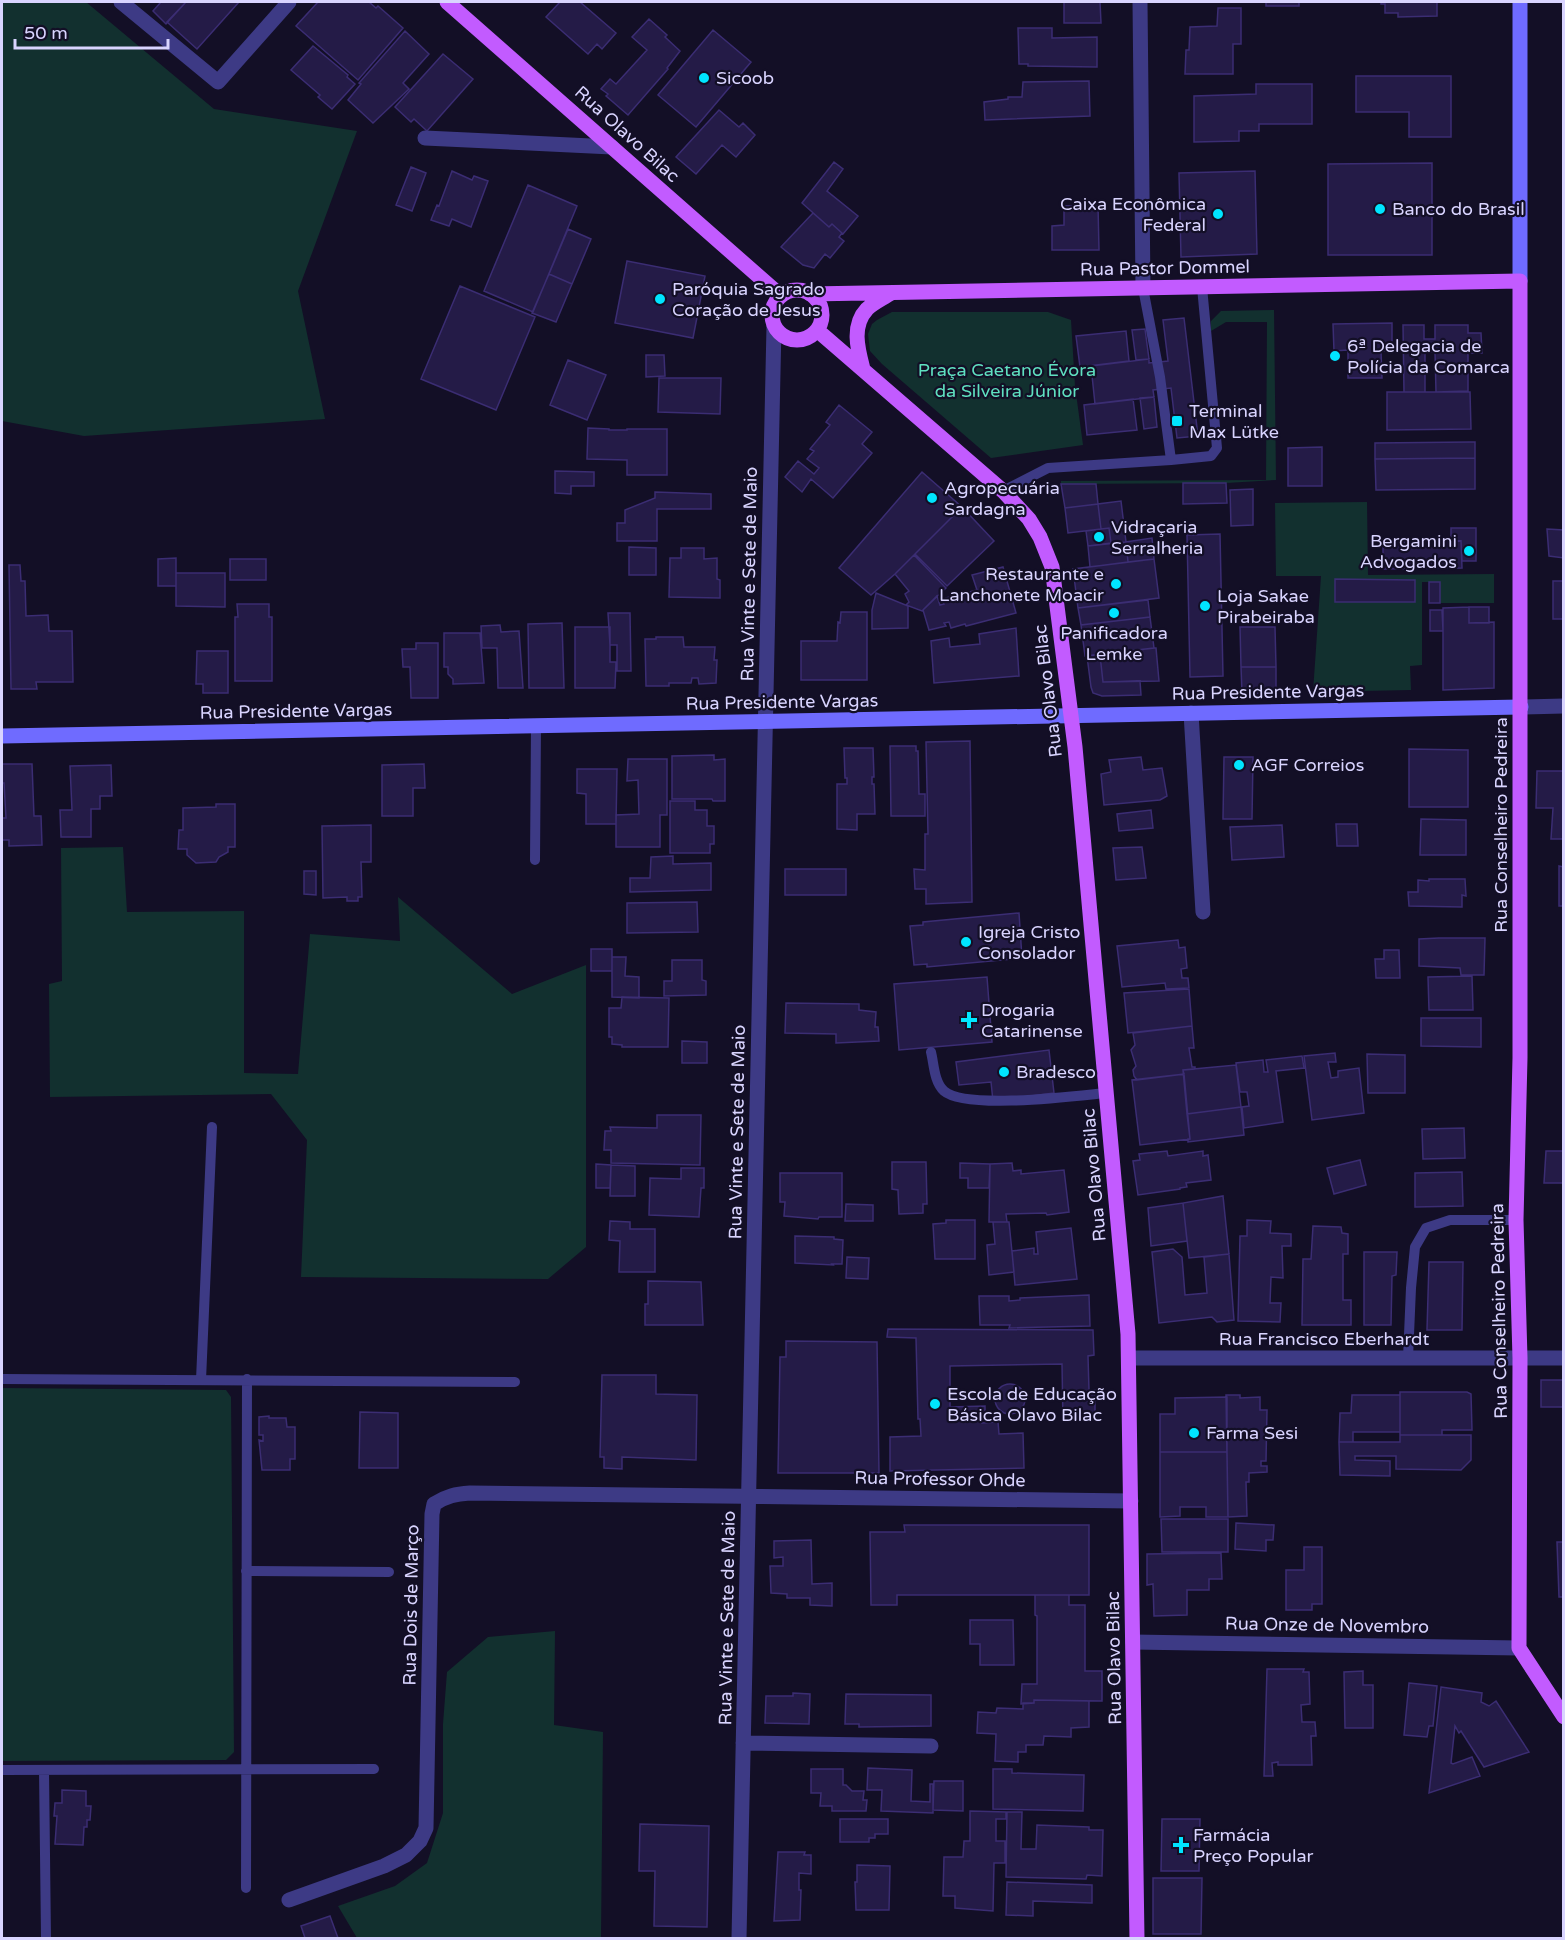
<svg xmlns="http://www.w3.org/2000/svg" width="1565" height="1940" font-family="'Varela Round',sans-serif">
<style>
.green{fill:#12302f}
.building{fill:#241b47;stroke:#3b2d73;stroke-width:1.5}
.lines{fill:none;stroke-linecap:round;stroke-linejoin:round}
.lane{stroke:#3d3a85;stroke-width:10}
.street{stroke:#3d3a85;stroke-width:15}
.secondary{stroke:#6f6bff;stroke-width:15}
.primary{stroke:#c25bff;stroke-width:15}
.poi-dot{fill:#00e5ff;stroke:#130f26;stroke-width:2}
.labels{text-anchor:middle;stroke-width:4.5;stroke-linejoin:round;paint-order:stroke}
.poi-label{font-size:18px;fill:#d9d4ff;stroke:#130f26;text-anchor:start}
.street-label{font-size:18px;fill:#d9d4ff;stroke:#130f26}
.park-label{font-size:18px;fill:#5fe0c0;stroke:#130f26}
</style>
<rect width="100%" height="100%" fill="#130f26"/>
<!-- green -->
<path class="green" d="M2,2h84l128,107 143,22 -59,160 27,128 -241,17 -82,-15z
M1274,310l2,170 -50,3 -165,1v-3l205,-1 1,-158h-41l-15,9v-10l10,-10z
M892,312h156l23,8 4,66 8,59 -92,13 -109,-94 -12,-13 -2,-17 4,-10 5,-4z
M1367,502l1,73 126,-1v29h-54v-21h-18v83l-12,1 1,24 -98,2 8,-116h-45l-1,-73z
M123,847l4,65 117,-1v162l54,1 12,-140 90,7 -2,-44 114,97 74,-29v282l-38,32 -247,-2 6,-137 -36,-46 -221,3 -1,-113 13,-3 -1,-133z
M2,1388l224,2 5,7 3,355 -8,8 -224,1z
M555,1631l-1,94 49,7 -2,206h-244l-19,-32 57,-20 32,-23 16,-50v-89l4,-52 41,-35z"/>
<!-- building -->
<path class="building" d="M161,2h25l-20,22 -13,-13z
M186,2h53l-42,47 -30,-27z
M318,2h51l7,6 2,-2 25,22 -45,52 -62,-54z
M560,2h20l36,31 -14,16 -5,-5 -9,10 -42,-37z
M1064,2h36l1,21h-37z
M1266,2h33v4h-33z
M1381,2h56v14l-39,1v-4h-13v-9h-4z
M1218,8h23v36h-8v30h-48l1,-24h3l1,-23 27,-1z
M649,19l18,16 -2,2 15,14 -13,17 1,1 -40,46 -22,-19 2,-2 -7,-5 9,-10 6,5 31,-34 -15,-13z
M1018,28h34v10l45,-1v30l-69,-1v-2h-9z
M713,30l38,32 -55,65 -38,-32z
M405,31l24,23 -26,29 6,6 -36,34 -25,-23 13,-16 -2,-1z
M313,46l35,29 -1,2 8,7 -23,25 -14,-12 2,-2 -29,-25z
M443,54l30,25 -46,52 -13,-12 -3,3 -16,-15z
M1356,76h95v61h-42v-25h-53z
M1089,81l1,35 -105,4 -1,-18 24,-3v-2h14l1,-15z
M1256,84h56v40h-53v7h-20v10l-45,1v-46l62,-2z
M719,110l20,17 4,-4 12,12 -19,22 -14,-12 -26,29 -20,-17z
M834,162l9,7 -16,22 31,25 -15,18 -11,-10 -3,3 -27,-24z
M1432,163v92h-104v-91z
M411,167l15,6 -14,38 -16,-6z
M452,171l20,9 2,-4 14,5 -17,46 -19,-8 -3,7 -18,-6 6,-15 2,1z
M1255,171l2,83 -76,3 -2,-84z
M528,185l49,21 -44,106 -49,-21z
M1098,205l1,45h-47v-24l12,-1v-19z
M813,213l16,14 3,-3 10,9 -3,4 5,4 -14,17 -5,-4 -11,14 -11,-3 -22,-18z
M568,229l23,10 -19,45 -23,-10z
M627,261l78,15 -12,62 -78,-15z
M549,274l23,10 -16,38 -24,-9z
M460,286l75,31 -39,93 -75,-31z
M1184,318l14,118 -21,2 -6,-50 -18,2 1,7 -59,7 -4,-38 58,-7v4l19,-2 -5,-41z
M1392,323v28h-11l1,27h-34v-28l-14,1 -1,-27z
M1403,325h21v14h11v-14h33v8h13l1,20h-14v38l-32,1 -1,-40h-10v40h-21z
M1145,329l4,30 -13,1 -4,-30z
M1126,331l3,30 -49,6 -4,-31z
M646,355h18l1,21 -19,1z
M568,360l38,15 -19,45 -37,-15z
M659,378h62l-1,36 -62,-2z
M1387,392h83l1,37 -84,1z
M1154,397l3,30 -13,2 -4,-31z
M1133,399l4,31 -50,5 -3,-30z
M839,405l33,27 -10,12 10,9 -39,45 -22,-19 -9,13 -17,-15 13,-16 16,13 5,-6 -12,-9 7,-8 -4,-2 20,-24 -4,-3z
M588,428l21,1v1h18v-1h40v46h-40v-15l-40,-1z
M1471,442h4v16l-100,1v-16z
M1322,447v39h-34v-38z
M1475,458v31l-99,1 -1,-31z
M555,471l39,1v14h-23v8l-16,-1z
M922,472l40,35 -67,67 -24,21 -32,-27z
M1183,483h43l1,20 -44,1z
M1061,484h35l2,20 -33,4z
M1253,489v36l-22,1 -1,-36z
M655,492l56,2v15h-54v32h-40v-18h8v-13l30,-12z
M1121,501l5,41 -15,1 -2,-15 -8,1 -3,-25z
M1098,504l3,25 -33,4 -3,-25z
M962,507l32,34 -47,45 -32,-32z
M1109,528l2,15 -23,3 -2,-15z
M1451,528h25v33h-14l-1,-20h-10z
M1547,529l17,1v28l-15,-2z
M1220,534l3,142 -33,1 -3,-142z
M1152,538l2,21 -26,3 -2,-20z
M1461,541l1,27 -79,1v-27z
M1126,542l2,20 -38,5 -2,-21z
M629,547l27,1v27h-27z
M681,548h23v11l13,-1v21l3,1v18l-51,-1 1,-39h11z
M914,555l32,33 -24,23 -16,-6 3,-3 -4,-8 4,-3 -14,-17z
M176,558v28h-18v-27z
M230,559h36v21h-36z
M1154,559l5,39 -81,10 -5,-39z
M9,565h11l1,16h4l1,35 22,-1 1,16h23l1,51h-37l1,7h-26z
M1003,567l13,46 -50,13 -1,-2 -14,4 -2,-6 -5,1 2,3 -17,4 -6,-20 14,-14 3,9 4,-1 -2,-5 35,-9 -5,-15z
M176,573h49v34l-49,-1z
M1335,579l80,1v22h-80z
M1553,581h11v38h-11z
M1429,582h11v21h-11z
M876,593l32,13v22l-36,1v-19z
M1148,600l2,17 -69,8 -3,-17z
M237,604h32v13h3v64h-37v-64h3z
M1469,607v16l25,-1v66l-51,2v-82z
M1469,607h20v16h-20z
M1430,610h12l1,21h-13z
M841,612h26v68h-66v-39h36l1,-19 2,1z
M608,613h22l1,58h-14v-26h-7z
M1150,617l4,31 -69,8 -4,-31z
M562,623l2,65h-35l-1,-64z
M500,625l1,7 18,-1 4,57h-25l-1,-40h-15l-1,-22z
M575,627h35v35h6l-1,26h-40z
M1240,627h35l1,40h-35z
M1016,628l3,48 -85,7 -3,-42 18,-3 1,9 30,-3 -1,-10z
M444,633h36l4,50 -31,1v-5l-5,-5v-7h-4z
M656,637h27l1,10h31l-1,13h3l-1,23 -17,1 -1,-6h-6l-1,5h-22v3h-23l-1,-47h11z
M416,643h22v55h-27l-1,-31h-7l-1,-18h14z
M1154,648h2l3,33 -56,1 -3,-27z
M197,651h31v42h-25v-9h-7z
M1100,655l3,27 37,-1 1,14 -39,1 -9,-3 -2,-6 -4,-31z
M1241,667h35v26h-34z
M970,741l2,161 -46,2v-15h-11l-1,-20 11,1v-36h3l-2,-92z
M890,746h26v5h2l1,43h6v22h-34z
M844,748h29l1,29h-2v7h2l1,30h-18v16l-20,-1v-45h10v-6h-2z
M1409,749l59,1v57h-59z
M714,755v5l11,-1v42h-12l-1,-2h-40v-43z
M1141,757l2,13 19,-2 5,28 -7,4 -56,5 -3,-31 10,-2 -2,-12z
M1224,757h29l-1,62h-29z
M628,759h39v56h-7v32h-44v-32l23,-1 -1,-34 -11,1z
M2,764h30l2,52h7l1,29 -33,1v-6h-7v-22h4l-2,-35h-2z
M424,764l1,24h-12v28h-31v-51z
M111,765l1,31h-12v13h-9v28h-30l-1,-27h12l-2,-44z
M577,769h40l-1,55h-30v-30l-9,-1z
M1537,771h27v68h-13l2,-31h-17z
M670,801h25v9h12v16h7v18h-4v9h-40z
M216,804h19v43h-7v5l-9,5 -3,5 -20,1 -9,-8v-6h-9l1,-19h4v-22l33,-1z
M1151,810l2,18 -34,3 -2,-17z
M1421,819l45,1v35h-46z
M1336,824h21l1,22h-21z
M371,825v37h-10l1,35h-4v4h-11v-4l-24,1 -1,-72z
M1282,825l2,32 -52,3 -2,-33z
M1142,847l4,31 -30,2 -3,-32z
M673,856v8l38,-1v27l-81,2v-14h20l1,-21z
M1559,866l5,1v39h-5z
M785,869h61v26h-61z
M304,871h12v24l-12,-1z
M1429,879h36l1,17 -4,-1v12l-53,-1 -1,-14h10v-12l11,1z
M697,902l1,30 -71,1v-30z
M1019,913l3,45 -95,9v-3l-13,1 -4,-39 13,-1v-3z
M1439,938h46l-1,37h-23l-1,-7 -41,-2v-27z
M1178,940l1,8 6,-1 2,21 -6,1 1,9h6l1,10 -23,1 -1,-6 -43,4 -5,-41z
M591,949h21v22h-21z
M1384,950h15l1,28h-24l-1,-19h9z
M612,957h14l-1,19 14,1v21l-27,-1z
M672,960h30v20l4,1v14l-42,1v-15h8z
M1472,976l1,34h-44l-1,-33z
M987,977l5,65 -93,8 -5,-66z
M1189,989l3,37 -64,7 -4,-40z
M622,997l47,1 -1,49h-46v-2l-10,-1v-7h-3v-29h12z
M786,1003l73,1v6l17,2 -1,15h3l1,14 -43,2v-9l-51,-1z
M1421,1018h60v29l-60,-1z
M1192,1026l2,22h-5l3,19h3v2l-12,1 1,4 -47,6 -3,-4 -1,-6 3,-4 -5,-16 4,-5 -2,-12z
M682,1041l25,1v21h-25z
M1049,1050l5,43 -61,8 -2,-19 -32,3 -3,-23z
M1335,1053l1,9h-8l3,16 7,-1v-6l21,-3 5,45 -52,7 -8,-64z
M1367,1054l38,1v38h-37z
M1302,1056l2,12 -28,3 7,51 -39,6 -2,-21 7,-1 -2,-14h-7l-4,-29 27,-3 1,12h4l-2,-12z
M1236,1065l5,42 -54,7 -4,-44z
M1184,1074l6,65 -50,6 -8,-65z
M1241,1107l3,28 -56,7v-3h2l-3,-25z
M657,1115h44l-1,50 -89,-2v-13h-7l1,-19h6l-1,-4 47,1z
M1464,1128l1,30 -42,1 -1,-30z
M1167,1151l1,5 35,-5v5l5,-1 3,25 -25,3 1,4 -7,1v1l-42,6 -5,-34 7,-1 -1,-6z
M1546,1151h18v32h-20z
M1360,1160l6,25 -32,9 -7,-26z
M892,1162h34l1,42h-4v9l-24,1 -1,-24 -6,-1z
M960,1163l30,1 -1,24h-21v-10h-8z
M1012,1163l1,8 8,-1v4l43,-4 5,42 -22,3 -1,-2 -40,1 1,8h-18l1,-58z
M596,1164l15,1 -1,23h-14z
M611,1165l24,1v30h-25z
M681,1168h23v20h-3l-2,29 -50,-2 1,-37 31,1z
M1462,1172l1,34 -48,1v-34z
M780,1173h62v44h-23l-1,2 -34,-3 1,-14h-5z
M1223,1196l6,58 -40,4 -6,-55z
M1183,1203l4,38 -36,5 -3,-38z
M846,1204l27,1v16h-28z
M946,1220h29v39h-40l-2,-35 13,-1z
M1247,1220l24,1 -1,12 21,1v12h-9l1,32 -12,-1 -1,26h11l-1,19 -42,-1 2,-85h7z
M610,1221l20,1v7h25v43h-36l1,-31 -11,-1z
M993,1222h16l5,50 -25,3 -2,-30 8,-1z
M1313,1226l28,1 1,6 6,1v20h-5v46h8v25h-49l1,-66h8z
M1071,1228l6,51 -62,6 -3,-34 22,-3v6h4l-2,-22z
M795,1236l39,1v2l9,1 -1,24h-10l1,1 -38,-2z
M1173,1249l9,8 3,38 22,-2 -3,-36 25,-3 5,66 -17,2 -5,-5 -53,6 -7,-71z
M1364,1252h33l-1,23 -4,1 -1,49h-27z
M847,1257l22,1 -1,21 -22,-1z
M1429,1262h34l-1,68h-35z
M648,1281l53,1 2,43h-58v-21h3z
M1089,1295l1,31 -81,2 1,-3h-30l-1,-29h30v5l11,-1v-2z
M888,1329l205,1 1,25 -6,1 1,34h6v30l-32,1 -1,-57 -112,2v41l35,-1v11h-3v6l16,-1 1,12 24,-1 1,35 -134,3v-34l31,-1 -1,-17h-2l-2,-81 -29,-1z
M786,1341l91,1 2,131h-101l2,-116h6z
M602,1375h54v19l41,1 -1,65 -74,-3v12l-18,-1v-11h-4z
M1541,1380h23v27h-23z
M995 1399a15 15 0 1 1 30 0a15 15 0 1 1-30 0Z
M1400,1392h67l4,2 1,36h-30v5h-42z
M1226,1395h14v3l20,-1v13h7l-1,51h-5v5h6v6l-18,1v9h-3l1,34 -19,1z
M1352,1395h48v37h-47v10h-14l1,-29h11z
M1227,1397v55h-67v-38h15v-16z
M360,1412l38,1v55h-39z
M269,1416v2h17l1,9h8v32h-5v11h-28l-3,-30 4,1v-6h-4v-18z
M1400,1435h71v25l-10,10 -65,-1v-13h-41v4l35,1v15l-50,-1 -1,-33h61z
M1160,1452h67l1,65h-22v-10h-26v9l-20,1z
M1161,1519h67v33h-66z
M1236,1523l38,2 -1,15h-7v11l-31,-2z
M904,1525h185v70h-192v10h-26l-1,-73h35z
M811,1540l1,44 20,-1v23l-22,-1v-7h-23v-4l-16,-1 -1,-27h13v-9l-9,1v-17z
M1557,1542h7v55h-5z
M1304,1547h18v57h-10v6h-26v-40h18z
M1221,1553l1,26h-13v11h-22v25l-33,1 -1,-32 -6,1v-31z
M1035,1595h34v10h16v66h17v30l-68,-1v3l-13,1 1,-20h15v-68l-2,-1z
M970,1620h43l1,45h-34v-21h-10z
M1267,1669h37l-1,3h6l1,32 -9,1 1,17h13l1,14h-5l1,29h-34v-3l-6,1 1,13h-9z
M1363,1671v14h10v43h-28l-1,-56z
M1409,1683l28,3 -4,40h-4l-2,11 -23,-2z
M1441,1687l41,6 -1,9 8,4 7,-5 33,51 -45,15 -23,-36 -2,2 -4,-7 -4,37 2,1 19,-7 8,19 -51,17z
M793,1693l17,1 -1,30 -44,-1 1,-27h27z
M846,1694l85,1v31l-72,1v-3h-14z
M1034,1700l55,1v26l-18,1v9l-27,-1 -1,9h-17v7h-8v10l-23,-1 1,-27 -19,-1 1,-21 18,1 1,-5 26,1v-6h11z
M868,1768l44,2 -1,31 19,1v-18h3v29l-52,-2 1,-21h-15z
M811,1769h32v16h3l6,6h12l-1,9h4l-1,11h-34v-5h-12l1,-13h-10z
M993,1769h19v4l72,2 -1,36 -90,-2z
M934,1781h29v30l-30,-1z
M62,1790l24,1v15h5l-1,14h-3v7h-3l-1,18 -28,-1 2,-28h-3l1,-13h7z
M970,1811l36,1v7h-10v22h9v22h-11l-1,48 -38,-3v-12h-12l1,-39h19l1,-16h6z
M1007,1812h15l-1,37h15l1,-24 52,2v3h14l-1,46 -15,-1 -1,4 -80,-2z
M840,1819h48v15h-13v4h-6v4h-29z
M1162,1819h38l-1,52h-38z
M640,1824l69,2 -2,101 -53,-1 1,-55h-16z
M778,1852h27l-1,3h7v19l-12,-1v17h2l-1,30 -26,1z
M857,1865l33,1 -1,44h-33l-1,-28h2z
M1153,1878h49l-1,56h-48z
M1007,1882l85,3v18l-59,-2v15l-27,-1z
M330,1916l8,22h-33l-4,-12z"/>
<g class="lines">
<!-- lane -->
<path class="lane" d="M1171,460l40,-4 6,-8 -15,-161
M1003,491l45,-23 123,-8 -11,-83 -17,-89
M535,860l1,-134
M931,1052c3,12 3,30 13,39 22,19 131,5 162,2
M1408,1358l3,-70 4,-41 11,-19 24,-8h66
M2,1379l513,3
M201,1380l11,-253
M246,1571l143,1
M2,1770l372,-1
M44,1770l2,168
M246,1888l1,-509"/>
<!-- street -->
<path class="street" d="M121,2l97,80 71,-80
M1140,2l3,286
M425,138l187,9
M1521,707l43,-1
M1191,713l12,199
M1129,1358h435
M1133,1642l386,6
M743,1743l188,3
M289,1900l95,-34 22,-11 14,-14 6,-13 6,-314 2,-10c12,-8 22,-10 36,-11l661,8
M739,1938l35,-1612"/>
<!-- secondary -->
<path class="secondary" d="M1520,2v279
M2,736l1519,-29"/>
<!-- primary -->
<path class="primary" d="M447,2l334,294
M772 315a25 25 0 1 1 50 0a25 25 0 1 1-50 0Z
M810,294l710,-13v777l-4,162 4,138 -1,290 45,69
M817,330l186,161 26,28 11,18 12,30 23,180 53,587 9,604
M863,369c-5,-19 -12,-43 4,-60 6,-6 17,-11 24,-16"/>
</g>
<!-- markers -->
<g class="poi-dot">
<circle cx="704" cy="78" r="6"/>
<circle cx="1380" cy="209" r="6"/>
<circle cx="1218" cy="214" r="6"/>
<circle cx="660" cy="299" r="6"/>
<circle cx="1335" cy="356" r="6"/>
<rect x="1171" y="415" width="12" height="12" rx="3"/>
<circle cx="932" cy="498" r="6"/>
<circle cx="1099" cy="537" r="6"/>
<circle cx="1469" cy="551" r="6"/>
<circle cx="1116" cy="584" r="6"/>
<circle cx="1205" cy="606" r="6"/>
<circle cx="1114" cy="613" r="6"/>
<circle cx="1239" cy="765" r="6"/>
<circle cx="966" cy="942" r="6"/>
<path d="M966 1011h6v6h6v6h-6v6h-6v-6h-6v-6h6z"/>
<circle cx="1004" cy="1072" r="6"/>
<circle cx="935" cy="1404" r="6"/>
<circle cx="1194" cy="1433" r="6"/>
<path d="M1178 1836h6v6h6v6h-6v6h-6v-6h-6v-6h6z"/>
</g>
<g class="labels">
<!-- poi labels -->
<g class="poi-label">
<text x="716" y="84">Sicoob</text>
<text x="1206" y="210" text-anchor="end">Caixa Econômica<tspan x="1206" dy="21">Federal</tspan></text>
<text x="1392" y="215">Banco do Brasil</text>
<text x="672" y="295">Paróquia Sagrado<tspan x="672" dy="21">Coração de Jesus</tspan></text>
<text x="1347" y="352">6ª Delegacia de<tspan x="1347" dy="21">Polícia da Comarca</tspan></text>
<text x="1189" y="417">Terminal<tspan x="1189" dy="21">Max Lütke</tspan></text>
<text x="944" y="494">Agropecuária<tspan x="944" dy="21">Sardagna</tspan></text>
<text x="1111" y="533">Vidraçaria<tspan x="1111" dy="21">Serralheria</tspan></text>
<text x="1457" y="547" text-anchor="end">Bergamini<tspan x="1457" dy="21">Advogados</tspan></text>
<text x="1104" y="580" text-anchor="end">Restaurante e<tspan x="1104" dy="21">Lanchonete Moacir</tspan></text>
<text x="1217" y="602">Loja Sakae<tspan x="1217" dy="21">Pirabeiraba</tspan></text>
<text x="1114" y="639" text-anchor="middle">Panificadora<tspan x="1114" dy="21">Lemke</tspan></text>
<text x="1251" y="771">AGF Correios</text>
<text x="978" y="938">Igreja Cristo<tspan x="978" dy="21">Consolador</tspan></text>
<text x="981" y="1016">Drogaria<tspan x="981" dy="21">Catarinense</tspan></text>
<text x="1016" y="1078">Bradesco</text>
<text x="947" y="1400">Escola de Educação<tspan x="947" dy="21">Básica Olavo Bilac</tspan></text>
<text x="1206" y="1439">Farma Sesi</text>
<text x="1193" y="1841">Farmácia<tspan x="1193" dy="21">Preço Popular</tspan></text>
</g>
<!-- street labels -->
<g class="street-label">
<text transform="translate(627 134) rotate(42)" y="6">Rua Olavo Bilac</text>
<text transform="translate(1165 268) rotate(-1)" y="6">Rua Pastor Dommel</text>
<text transform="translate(749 574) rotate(-89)" y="6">Rua Vinte e Sete de Maio</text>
<text transform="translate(1048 691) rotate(-97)" y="6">Rua Olavo Bilac</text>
<text transform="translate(1268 692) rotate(-1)" y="6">Rua Presidente Vargas</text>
<text transform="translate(782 702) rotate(-1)" y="6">Rua Presidente Vargas</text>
<text transform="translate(296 711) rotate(-1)" y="6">Rua Presidente Vargas</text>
<text transform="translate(1501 825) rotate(-90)" y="6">Rua Conselheiro Pedreira</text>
<text transform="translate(737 1132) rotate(-89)" y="6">Rua Vinte e Sete de Maio</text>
<text transform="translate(1094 1175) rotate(-95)" y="6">Rua Olavo Bilac</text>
<text transform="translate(1499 1311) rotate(-91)" y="6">Rua Conselheiro Pedreira</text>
<text x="1324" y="1345">Rua Francisco Eberhardt</text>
<text transform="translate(940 1479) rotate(1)" y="6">Rua Professor Ohde</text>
<text transform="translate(411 1605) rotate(-89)" y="6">Rua Dois de Março</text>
<text transform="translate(727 1618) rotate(-89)" y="6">Rua Vinte e Sete de Maio</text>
<text transform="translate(1327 1625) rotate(1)" y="6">Rua Onze de Novembro</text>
<text transform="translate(1114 1658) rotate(-91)" y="6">Rua Olavo Bilac</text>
</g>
<!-- park labels -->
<g class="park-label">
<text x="1007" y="376">Praça Caetano Évora<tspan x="1007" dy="21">da Silveira Júnior</tspan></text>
</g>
</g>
<!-- border -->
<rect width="1565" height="1940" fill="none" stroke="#d9d4ff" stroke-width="6"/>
<!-- scale -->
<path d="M15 39v9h153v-9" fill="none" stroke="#d9d4ff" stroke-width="3"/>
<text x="24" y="39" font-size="18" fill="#d9d4ff" stroke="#130f26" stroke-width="4.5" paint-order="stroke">50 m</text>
</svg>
